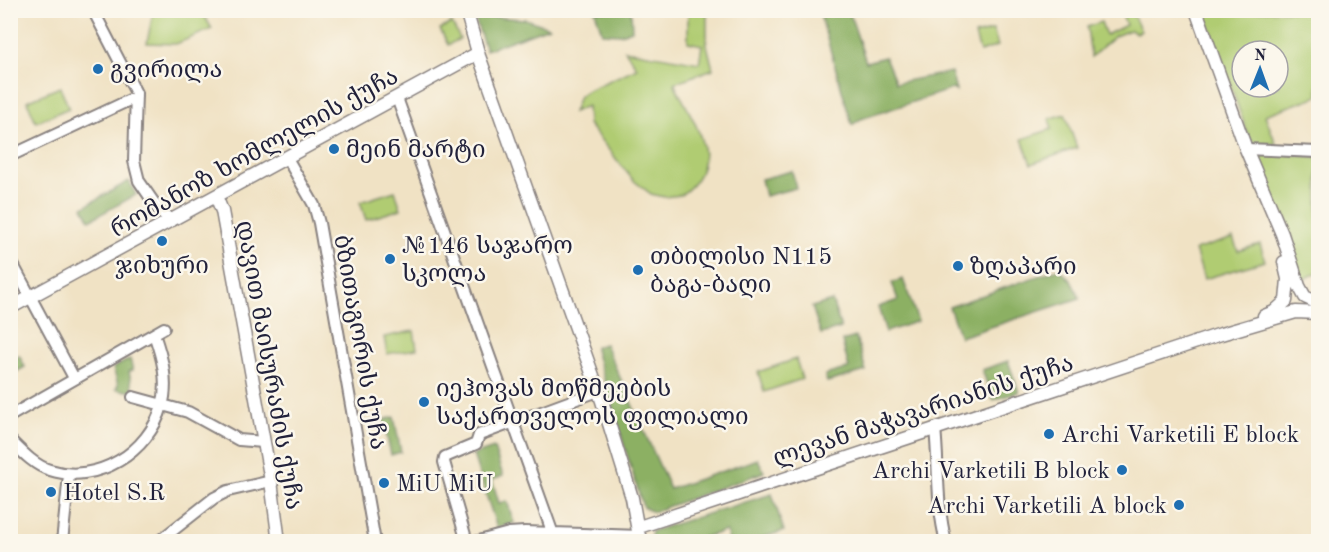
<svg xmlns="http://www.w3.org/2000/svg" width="1329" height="552" font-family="'Old Standard TT','Noto Serif Georgian',serif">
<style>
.green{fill:#b0cc72;stroke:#697756;stroke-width:1.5;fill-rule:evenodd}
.forest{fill:#8cb064;stroke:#576950;stroke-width:1.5}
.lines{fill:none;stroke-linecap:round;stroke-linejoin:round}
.minor-casing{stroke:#898280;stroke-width:14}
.tertiary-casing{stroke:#898280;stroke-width:15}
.minor{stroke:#fff;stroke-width:10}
.tertiary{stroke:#fff;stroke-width:12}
.poi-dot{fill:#1f6fb2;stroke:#fbf7ec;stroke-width:2}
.labels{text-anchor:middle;stroke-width:5;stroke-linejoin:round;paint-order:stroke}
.poi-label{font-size:24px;fill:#22223b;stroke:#fbf7ec;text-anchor:start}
.street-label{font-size:24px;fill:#22223b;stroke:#fbf7ec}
</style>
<rect width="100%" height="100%" fill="#fbf7ec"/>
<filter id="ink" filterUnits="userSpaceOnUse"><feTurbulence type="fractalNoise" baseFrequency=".0167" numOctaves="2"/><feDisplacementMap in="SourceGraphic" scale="12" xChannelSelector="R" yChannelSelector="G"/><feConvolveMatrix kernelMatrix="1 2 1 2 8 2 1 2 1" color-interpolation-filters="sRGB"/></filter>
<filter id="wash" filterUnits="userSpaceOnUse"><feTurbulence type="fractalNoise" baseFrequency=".008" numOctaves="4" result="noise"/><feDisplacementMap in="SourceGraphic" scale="24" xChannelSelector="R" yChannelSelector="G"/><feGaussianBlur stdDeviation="1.35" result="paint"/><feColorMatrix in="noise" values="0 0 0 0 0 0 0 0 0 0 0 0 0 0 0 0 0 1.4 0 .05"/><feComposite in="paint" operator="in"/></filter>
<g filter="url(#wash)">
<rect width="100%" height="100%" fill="#f0e2c4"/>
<!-- green -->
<path class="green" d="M149,11h70l-14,6 7,12 -36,15 -29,-1 6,-31z
M688,11h19v34l6,24 -39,14c18,37 53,79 7,112l-17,2 -13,-3 -18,-14 -45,-56 -1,-18 -14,6 6,-16 7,-5 51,-23 -12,-18 74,13 3,-18 -14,-3z
M1121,11h10l10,20 -5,2 -6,-3 -15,6 -24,21 -4,-30 14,-5 5,13 20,-10z
M1204,11h114v85l-53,19 11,29h-20l-7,-6zM1242,51h36v36h-36z
M452,23l8,16 -12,6 -8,-16z
M993,30l5,16 -18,6 -5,-17z
M60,87l9,21 -33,14 -9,-21z
M1065,114l12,34 -46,16 -9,-25 30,-10 -3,-10z
M1260,152l58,5v115l-17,9 -45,-121z
M395,191l6,18 -35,11 -6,-18z
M1233,238l5,13 22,-7 5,17 -61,18 -9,-29z
M414,331l3,18 -30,5 -3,-17z
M796,359l6,20 -38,13 -6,-20z"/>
<!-- forest -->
<path class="forest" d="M595,11h36l1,19 -11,4 -19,-1z
M819,11h30l17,51 19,-5 11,26 55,-11 5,19 -4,-2 -91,30 -9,6z
M492,17l33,2 24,8 -63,23 -11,-31z
M792,171l4,17 -31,8 -4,-17z
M129,181l7,14 -46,25 -7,-13z
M1058,269l12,10 10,19 -120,39 -11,-30z
M903,279l15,42 -32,11 -8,-25 20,-7 -6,-17z
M832,301l9,27 -20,6 -9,-27z
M856,337l10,34 -39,11 -2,-7 24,-7 -7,-27z
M605,344l65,145 88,-30 6,13 -111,40 -10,-5 -48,-157v-3z
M19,355l6,12 -14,8v-15z
M130,359l3,11 -4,1 4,21 -17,-3 2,-4 -5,-17z
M1008,361l11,31 -26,8 -11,-30z
M394,417l7,35 -10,3 -8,-35z
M494,448l9,28 -11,4 7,23 8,-2 7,22 -17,5 -24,-73z
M772,494l12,37 -34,10h-21l-3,-10 -36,10h-40l2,-10z"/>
</g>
<g filter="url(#ink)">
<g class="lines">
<defs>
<path id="minor" d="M93,10l43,83 -2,68 5,20 22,32 12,7
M397,98l156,436 -1,8
M1246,149l72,3
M10,156l126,-59
M287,158l27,47 5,18 56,319
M10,259l64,119
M133,397l55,15 51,28 25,2
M10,416l154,-88
M935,428c4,39 1,76 11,114
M10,440c11,11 25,26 40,30 47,15 99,-18 112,-64 7,-24 0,-49 -8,-72
M62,542l7,-67
M158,542l56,-44 14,-7 43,-10
M467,542l-23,-80 1,-5 31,-13 3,-9 119,-44
M475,542l34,-9 16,-1 115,4"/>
<path id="tertiary" d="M466,10l13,46 123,345 30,97 8,44
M1196,10l50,139 36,85 17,52 6,11 13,6
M216,196l6,15 49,270 8,61
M10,308l468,-255
M1264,316l10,-4 12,-11 2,-22 -4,-17
M639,527l582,-193 75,-22 22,1"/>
</defs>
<!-- minor casing -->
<use href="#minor" class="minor-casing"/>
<!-- tertiary casing -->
<use href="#tertiary" class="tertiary-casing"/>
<!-- minor -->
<use href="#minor" class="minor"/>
<!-- tertiary -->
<use href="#tertiary" class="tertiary"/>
</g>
</g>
<!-- markers -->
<g class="poi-dot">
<circle cx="98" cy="69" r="6"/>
<circle cx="334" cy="149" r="6"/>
<circle cx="162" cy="241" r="6"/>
<circle cx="390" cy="259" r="6"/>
<circle cx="958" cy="266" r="6"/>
<circle cx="638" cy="270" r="6"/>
<circle cx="424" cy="402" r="6"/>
<circle cx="1049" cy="434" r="6"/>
<circle cx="1122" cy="470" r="6"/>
<circle cx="384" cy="483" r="6"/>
<circle cx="51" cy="492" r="6"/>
<circle cx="1179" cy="505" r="6"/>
</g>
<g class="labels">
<!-- poi labels -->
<g class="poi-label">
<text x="110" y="77">გვირილა</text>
<text x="346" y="157">მეინ მარტი</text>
<text x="402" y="253">№146 საჯარო<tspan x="402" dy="28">სკოლა</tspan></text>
<text x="650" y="264">თბილისი N115<tspan x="650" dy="28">ბაგა-ბაღი</tspan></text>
<text x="162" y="273" text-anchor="middle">ჯიხური</text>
<text x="970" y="274">ზღაპარი</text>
<text x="436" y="396">იეჰოვას მოწმეების<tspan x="436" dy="28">საქართველოს ფილიალი</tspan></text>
<text x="1061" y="442">Archi Varketili E block</text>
<text x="1110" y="478" text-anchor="end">Archi Varketili B block</text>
<text x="396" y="491">MiU MiU</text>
<text x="63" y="500">Hotel S.R</text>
<text x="1167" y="513" text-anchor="end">Archi Varketili A block</text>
</g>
<!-- street labels -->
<g class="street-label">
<text transform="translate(254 152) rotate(-29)" y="8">რომანოზ ხომლელის ქუჩა</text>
<text transform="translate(361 342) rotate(80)" y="8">ბზითაგორის ქუჩა</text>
<text transform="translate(270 365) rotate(80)" y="8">დავით მაისურაძის ქუჩა</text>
<text transform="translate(923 410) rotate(-18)" y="8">ლევან მაჭავარიანის ქუჩა</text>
</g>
</g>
<!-- margin -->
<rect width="1329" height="552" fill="none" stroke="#fbf7ec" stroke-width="36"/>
<!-- north arrow -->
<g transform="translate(1260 69) rotate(1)"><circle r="28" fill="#fbf7ec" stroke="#a4a2a5" stroke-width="1.5"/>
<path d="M0-4.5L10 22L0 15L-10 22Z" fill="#1f6fb2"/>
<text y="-9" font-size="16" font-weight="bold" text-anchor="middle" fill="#22223b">N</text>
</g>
</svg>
